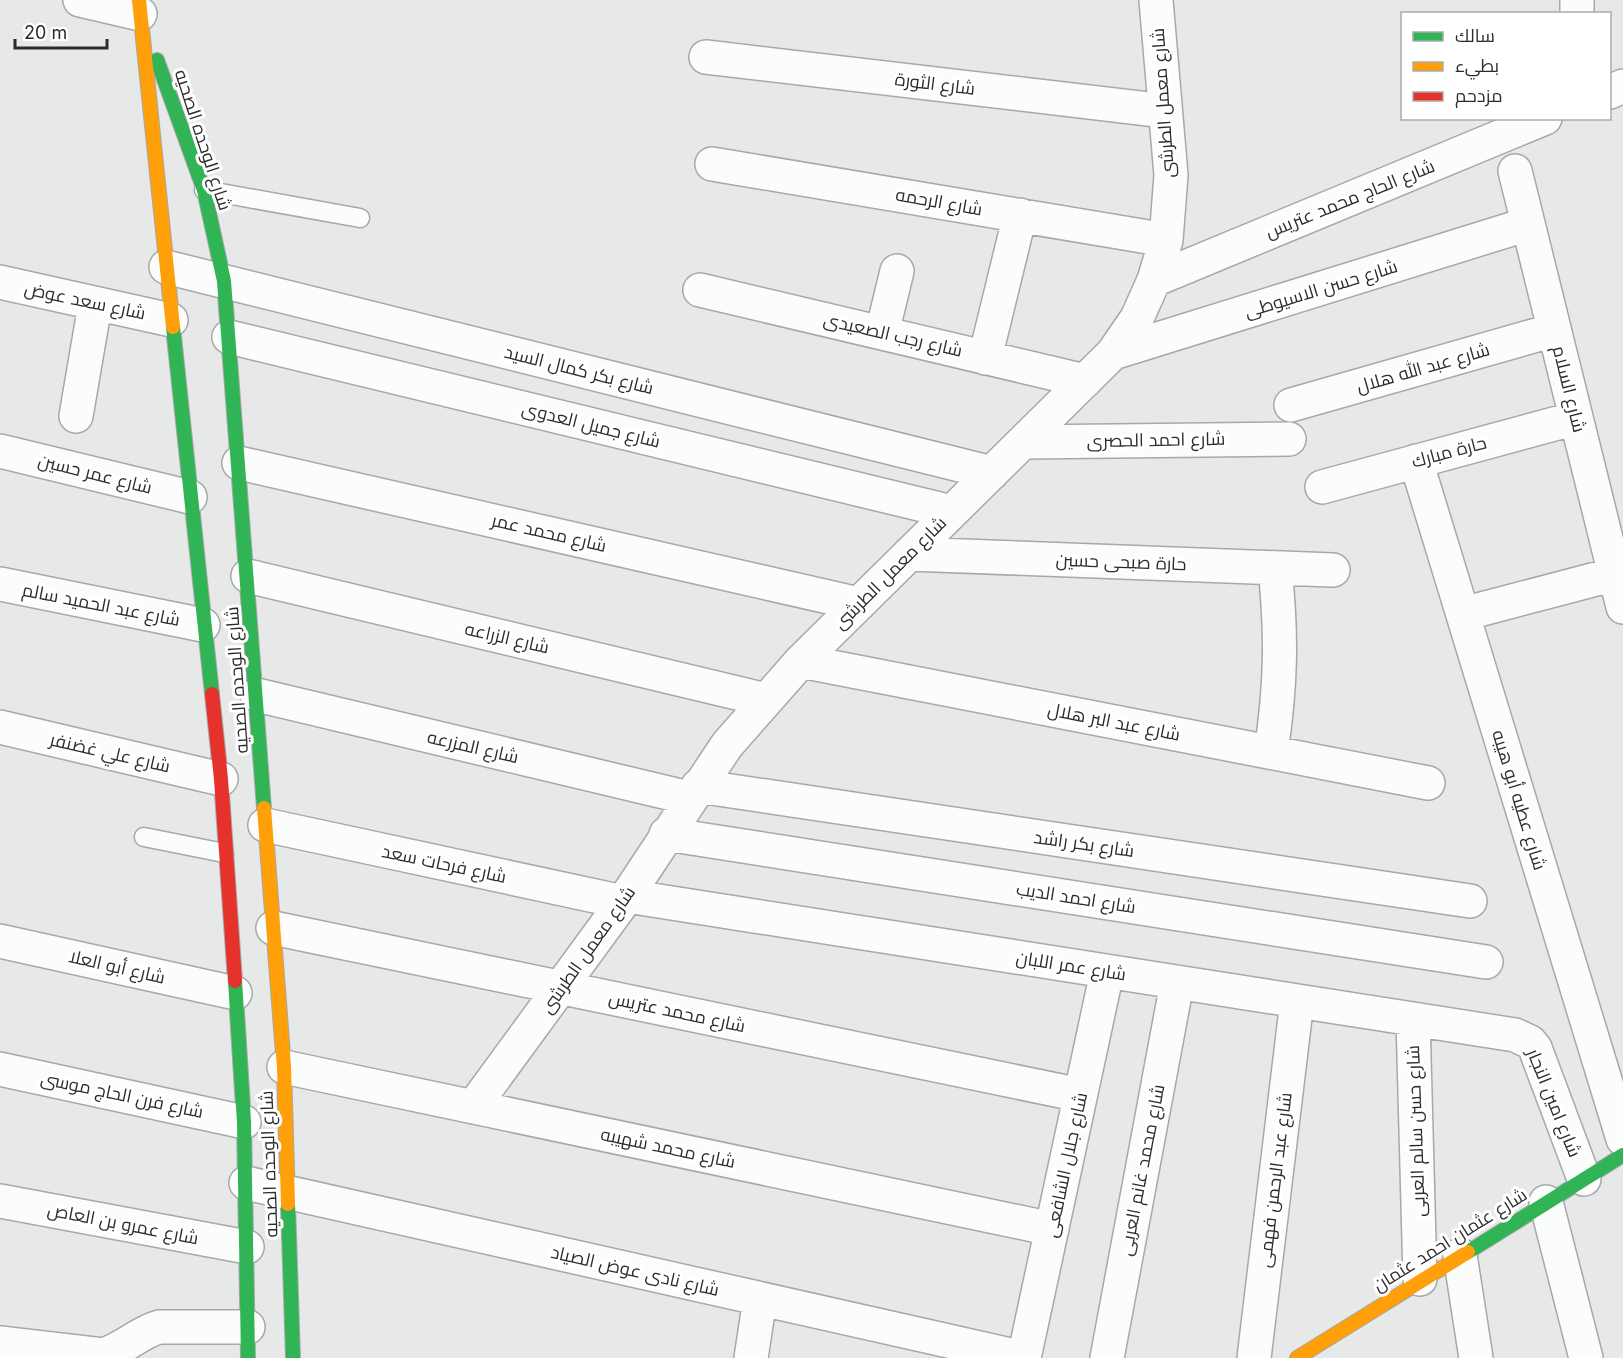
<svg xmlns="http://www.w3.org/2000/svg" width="1623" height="1358" font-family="Inter,Cairo,sans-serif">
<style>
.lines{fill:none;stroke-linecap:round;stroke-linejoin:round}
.lane-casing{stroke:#a7a8a7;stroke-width:21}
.street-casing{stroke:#a7a8a7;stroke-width:36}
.fast-casing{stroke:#a7a8a7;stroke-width:16}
.slow-casing{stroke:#a7a8a7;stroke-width:16}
.jam-casing{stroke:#a7a8a7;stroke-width:16}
.lane{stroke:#fbfcfc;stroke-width:18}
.street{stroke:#fbfcfc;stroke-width:33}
.fast{stroke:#30b455;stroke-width:14}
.slow{stroke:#ff9f0a;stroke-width:14}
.jam{stroke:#e5322d;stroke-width:14}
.labels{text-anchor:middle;stroke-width:6;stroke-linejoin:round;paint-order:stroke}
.street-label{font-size:18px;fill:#2b2c2b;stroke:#fff}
</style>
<rect width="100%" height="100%" fill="#e7e9e8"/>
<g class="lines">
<defs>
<path id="lane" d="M204,190l156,28
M144,837l80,16"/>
<path id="street" d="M80,0l60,14
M1577,0v14
M706,57l459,54
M1610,92l13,-6
M712,164l454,76
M1515,171l108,436
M166,267l826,206
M1154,280l391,-162
M0,282l171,38
M700,290l385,91
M882,333l15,-62
M229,337l723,175
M1113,353l415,-129
M985,358l35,-143
M1291,405l263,-75
M76,416l19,-111
M1024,442l265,-3
M0,451l190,46
M1416,461l207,678
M239,463l620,141
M1322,487l254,-69
M909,554l424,16
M248,576l518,124
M0,584l203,41
M1463,614l152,-40
M801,661l627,122
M257,695l432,103
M0,727l221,52
M1271,752c10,-67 11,-116 4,-184
M698,786l772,115
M265,825l358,77
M666,834l820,128
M627,896l888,139 15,7 5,6 49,131
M273,928l807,167
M0,941l235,52
M1413,1019l7,260
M284,1067l768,162
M0,1069l244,53
M473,1107l150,-205 104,-157 74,-84 312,-308 24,-35 17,-38 12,-40 5,-65 -15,-175
M246,1183l778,175
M0,1201l247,46
M1546,1202l40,156
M1460,1255l16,103
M0,1343l103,12c21,-6 35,-22 56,-28h89
M751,1358l9,-59
M1024,1358l83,-386
M1107,1358l70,-375
M1254,1358l43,-357"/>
<path id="fast" d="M157,60l47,130 20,91 40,527
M173,327l39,367
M235,981l9,141 4,236
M288,1204l5,154
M1468,1252l155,-97"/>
<path id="slow" d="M139,0l34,327
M264,808l20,259 4,137
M1297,1358l171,-106"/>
<path id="jam" d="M212,694l9,85 14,202"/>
</defs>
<!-- lane casing -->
<use href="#lane" class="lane-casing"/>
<!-- street casing -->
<use href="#street" class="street-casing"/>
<!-- fast casing -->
<use href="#fast" class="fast-casing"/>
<!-- slow casing -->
<use href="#slow" class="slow-casing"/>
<!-- jam casing -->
<use href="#jam" class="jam-casing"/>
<!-- lane -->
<use href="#lane" class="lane"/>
<!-- street -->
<use href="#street" class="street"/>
<!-- fast -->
<use href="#fast" class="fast"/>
<!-- slow -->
<use href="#slow" class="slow"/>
<!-- jam -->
<use href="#jam" class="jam"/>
</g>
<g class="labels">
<!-- street labels -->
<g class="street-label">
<text transform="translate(935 84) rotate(7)" y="6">شارع الثورة</text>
<text transform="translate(1163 103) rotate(-94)" y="6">شارع معمل الطرشى</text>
<text transform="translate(203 140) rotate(72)" y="6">شارع الوحده الصحيه</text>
<text transform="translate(1350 199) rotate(-22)" y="6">شارع الحاج محمد عتريس</text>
<text transform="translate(939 202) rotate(10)" y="6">شارع الرحمه</text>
<text transform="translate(1321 289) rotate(-17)" y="6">شارع حسن الاسيوطى</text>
<text transform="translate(85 301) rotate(12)" y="6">شارع سعد عوض</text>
<text transform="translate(893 335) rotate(13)" y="6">شارع رجب الصعيدى</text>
<text transform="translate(1423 368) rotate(-16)" y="6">شارع عبد الله هلال</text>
<text transform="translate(579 370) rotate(14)" y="6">شارع بكر كمال السيد</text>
<text transform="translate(1569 389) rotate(76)" y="6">شارع السلام</text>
<text transform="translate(591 425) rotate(14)" y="6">شارع جميل العدوى</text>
<text transform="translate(1156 440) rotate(-1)" y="6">شارع احمد الحصرى</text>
<text transform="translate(1449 452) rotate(-15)" y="6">حارة مبارك</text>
<text transform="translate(95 474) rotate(14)" y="6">شارع عمر حسين</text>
<text transform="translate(549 533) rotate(13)" y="6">شارع محمد عمر</text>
<text transform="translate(1121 562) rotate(2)" y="6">حارة صبحى حسين</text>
<text transform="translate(890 573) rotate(-45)" y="6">شارع معمل الطرشى</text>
<text transform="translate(101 605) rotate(11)" y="6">شارع عبد الحميد سالم</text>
<text transform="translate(507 638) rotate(13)" y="6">شارع الزراعه</text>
<text transform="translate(237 680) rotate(-94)" y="6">شارع الوحده الصحيه</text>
<text transform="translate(1114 722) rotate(11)" y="6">شارع عبد البر هلال</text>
<text transform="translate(473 747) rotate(13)" y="6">شارع المزرعه</text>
<text transform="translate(110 753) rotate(13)" y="6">شارع علي غضنفر</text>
<text transform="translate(1519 800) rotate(73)" y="6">شارع عطيه أبو هيبه</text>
<text transform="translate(1084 844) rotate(8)" y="6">شارع بكر راشد</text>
<text transform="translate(444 864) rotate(12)" y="6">شارع فرحات سعد</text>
<text transform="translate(1076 898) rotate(9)" y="6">شارع احمد الديب</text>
<text transform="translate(588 950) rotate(-55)" y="6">شارع معمل الطرشى</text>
<text transform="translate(1071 966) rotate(9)" y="6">شارع عمر اللبان</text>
<text transform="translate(117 967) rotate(13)" y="6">شارع أبو العلا</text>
<text transform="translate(677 1012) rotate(12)" y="6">شارع محمد عتريس</text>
<text transform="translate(122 1095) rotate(12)" y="6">شارع فرن الحاج موسى</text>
<text transform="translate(1554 1103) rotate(68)" y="6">شارع امين النجار</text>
<text transform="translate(1416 1131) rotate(-92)" y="6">شارع حسن سالم العربى</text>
<text transform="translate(668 1148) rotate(12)" y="6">شارع محمد شهيبه</text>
<text transform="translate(269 1164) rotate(-92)" y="6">شارع الوحده الصحيه</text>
<text transform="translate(1066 1165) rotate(-78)" y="6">شارع جلال الشافعى</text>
<text transform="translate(1142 1170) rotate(-79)" y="6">شارع محمد غانم العربى</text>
<text transform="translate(1275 1180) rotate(-83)" y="6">شارع عبد الرحمن فهمى</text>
<text transform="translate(123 1224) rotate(11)" y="6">شارع عمرو بن العاص</text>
<text transform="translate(1450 1240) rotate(-32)" y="6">شارع عثمان احمد عثمان</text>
<text transform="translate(635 1271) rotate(13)" y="6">شارع نادى عوض الصياد</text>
</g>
</g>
<!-- legend -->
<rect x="1401" y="12" width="210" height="108" fill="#ffffff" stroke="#aaabaa" stroke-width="1.5"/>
<rect x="1413" y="32" width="30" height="9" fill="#30b455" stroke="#aaabaa" stroke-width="1.5"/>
<text x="1455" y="42" font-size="18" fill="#2b2c2b">سالك</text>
<rect x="1413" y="62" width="30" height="9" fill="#ff9f0a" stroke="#aaabaa" stroke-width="1.5"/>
<text x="1455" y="72" font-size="18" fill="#2b2c2b">بطيء</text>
<rect x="1413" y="92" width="30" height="9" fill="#e5322d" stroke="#aaabaa" stroke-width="1.5"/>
<text x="1455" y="102" font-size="18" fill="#2b2c2b">مزدحم</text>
<!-- scale -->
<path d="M15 39v9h92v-9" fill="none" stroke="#2b2c2b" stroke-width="3"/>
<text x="24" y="39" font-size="18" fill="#2b2c2b" stroke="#ffffff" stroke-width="4.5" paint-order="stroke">20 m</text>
</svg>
